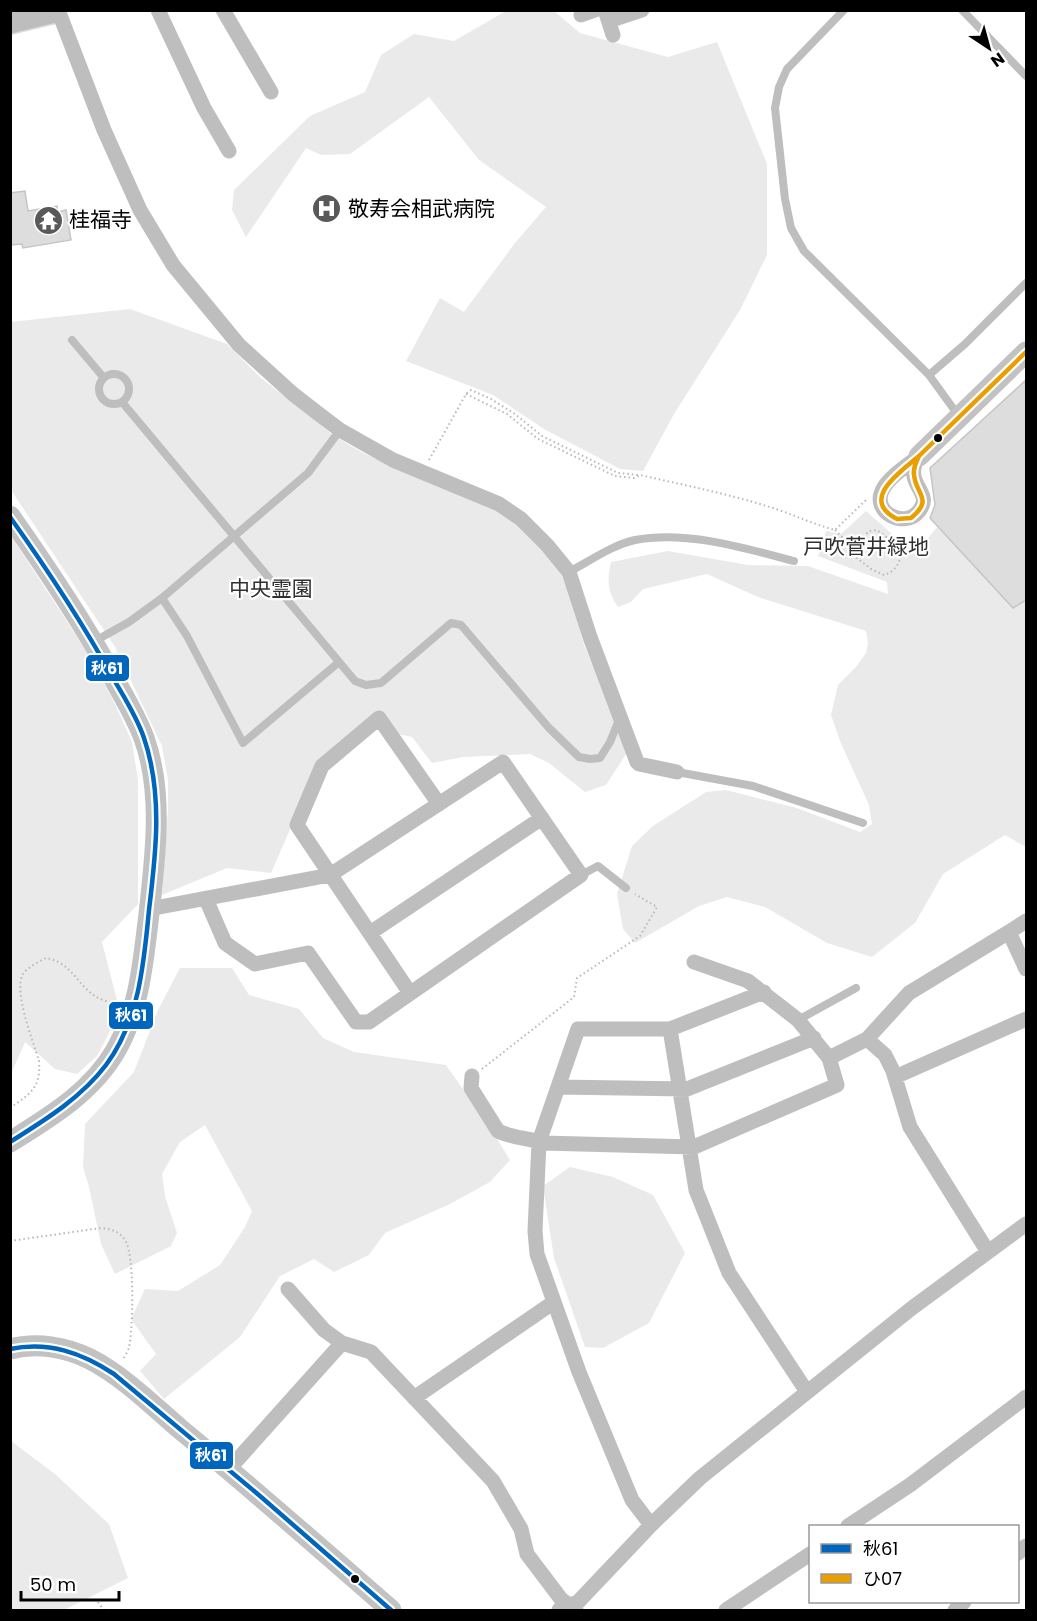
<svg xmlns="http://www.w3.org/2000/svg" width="1037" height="1621" font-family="Poppins,'Noto Sans JP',sans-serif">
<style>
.green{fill:#eaeaea}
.building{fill:#ddd;stroke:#c5c5c5;stroke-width:1.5}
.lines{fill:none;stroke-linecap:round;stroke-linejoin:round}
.highway-casing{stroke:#dbdbdb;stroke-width:30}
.path{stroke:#b8b8b8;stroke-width:2;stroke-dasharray:1.5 3;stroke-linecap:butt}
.lane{stroke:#bebebe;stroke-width:8}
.street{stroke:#bebebe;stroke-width:15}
.secondary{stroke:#c2c2c2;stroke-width:21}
.highway{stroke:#bdbdbd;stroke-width:27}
.bus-1-casing{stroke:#fff;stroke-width:9}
.bus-2-casing{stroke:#fff;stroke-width:9}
.bus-1{stroke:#0065bd;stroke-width:4.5}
.bus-2{stroke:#eb9e00;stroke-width:4.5}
.bus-dot{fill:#000;stroke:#fff;stroke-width:2}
.labels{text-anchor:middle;stroke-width:4.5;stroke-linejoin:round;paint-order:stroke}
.poi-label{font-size:21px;fill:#000;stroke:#fff;text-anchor:start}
.park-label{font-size:21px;fill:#303030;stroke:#fff}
.line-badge{stroke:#fff;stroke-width:2}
.badge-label{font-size:16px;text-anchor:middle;font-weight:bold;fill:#fff}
</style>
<rect width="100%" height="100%" fill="#fff"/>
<!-- green -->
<path class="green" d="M506,11h48l26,22 88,24 49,-15 50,122v91l-27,55 -66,104 -31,57 -23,-2 -76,-40 -51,-34 -87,-34 34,-63 24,14 51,-69 31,-36 -67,-47 -50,-63 -79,57 -29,1 -15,-7 -60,89 -14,-27 2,-20 76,-74 55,-24 16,-37 33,-21 40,7z
M130,309l97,35 33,33 69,55 17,11 19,11 81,35 49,19 24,17 20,20 21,27 7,15 17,58 44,106 -22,34 -21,7 -36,-29 -19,-9 -67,3 -31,6 -20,-26 -20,-4 -11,-18 -62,48 -48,110 -44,-5 -65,27 6,-85v-30l-6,-34 -47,-99 -104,-157 -1,-168z
M866,511l49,43 22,-27 76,80 13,-7v247l-21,-12 -62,39 -28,49 -43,34 -45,-14 -62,-36 -38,-10 -28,9 -64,37 -12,-14 -6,-35 15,-48 21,-20 53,-34 20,-2 71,18 63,24 12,-8 -3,-19 -29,-64 -9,-26 7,-30 18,-18 10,-14 2,-10 -2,-12 -108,-34 -51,-23 -64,15 -12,13 -13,5c-11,-16 -11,-27 -7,-45l57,-11 80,14 60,1 80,28 -1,-12 -69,-26 8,-25 15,3z
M11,536l74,113 28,51 19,42 6,38v124l-36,38 17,66 -12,29 -10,19 -20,18 -22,-5 -30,-27 -14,32z
M180,968h52l17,27 50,14 24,29 31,14 92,13 43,61 21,34 -20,22 -40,22 -65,29 -16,22 -35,17 -20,-13 -34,17 -40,61 -76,62 -24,-28 16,-17 -25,-35 14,-30 33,2 42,-26 25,-38 7,-16 -47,-86 -25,17 -18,32 3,22 12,37 -6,13 -56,28 -14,-30 -12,-57 -6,-20 2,-43 49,-52 24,-62z
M570,1167l43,10 40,18 32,58 -36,70 -46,25 -18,-1 -31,-89 -11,-72z
M11,1441l44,33 54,50 19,54 -64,32h-53z"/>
<!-- building -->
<path class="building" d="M25,191l3,20 29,-5 1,6 8,-2 5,30 -48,8 -1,-4 -12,1v-52z
M1026,380v220l-13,8 -83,-90 5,-13 -5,-37z"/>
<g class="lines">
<defs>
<path id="highway" d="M10,20l41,-10"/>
</defs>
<!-- highway casing -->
<use href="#highway" class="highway-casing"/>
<!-- path -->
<path class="path" d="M466,394l41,20 31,25 77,37 19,2 6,-3c44,10 89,19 133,33 21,7 40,16 62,22l32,-31
M429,460l37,-66 5,-4 20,9 24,15 27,22 76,37 22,2
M835,530l18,18 16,-17 8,-1 24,18c1,12 -5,24 -17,27l-13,-6 -18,-14v-7
M482,1069l92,-72 3,-19 63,-42 17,-29 -22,-13
M10,1108c21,-15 31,-20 29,-47 -6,-20 -26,-70 -16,-87 5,-7 15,-12 23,-16 34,6 32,42 71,45
M10,1241l91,-13c10,1 18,3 24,12 10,15 8,89 4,108 -2,4 -4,9 -7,12
M98,1602l6,8"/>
<!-- lane -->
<path class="lane" d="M844,10l-57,59 -8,18 -4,21 10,91 6,29 13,23 125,124 36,-31 61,-61
M962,10l64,66
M72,340l32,38
M99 389a15 15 0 1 1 30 0a15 15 0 1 1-30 0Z
M929,375l29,40
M122,402l233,279 11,4 15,-2 70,-60 10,2 88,103 30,29 11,2 10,-1 10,-16 9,-22
M569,572c21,-11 43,-27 66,-32 50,-10 110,8 159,21
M162,598l25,38 56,107 96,-81
M95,641l34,-19 33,-24 146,-125 32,-43
M677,772l76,14 110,37
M581,875l17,-9 28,22
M798,1020l58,-32"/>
<!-- street -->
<path class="street" d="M58,10l46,120 36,80 33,55 66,80 54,49 27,21 20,15 53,30 106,44 22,15 26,26 22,27 21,65 47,125 2,2 38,8
M158,10l46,98 25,43
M223,10l48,82
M605,10l8,25
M581,15l14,-5
M609,21l33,-11
M919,456c-18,29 16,35 0,55 -14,18 -47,2 -37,-20 6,-14 25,-25 37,-35z
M149,909l181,-34 173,-113 78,113 -212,147h-13l-48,-69 -53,11 -30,-21 -19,-44
M1009,932l17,-11
M370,933l172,-115
M694,962l54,19 50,39 31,38
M410,993l-113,-168 25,-59 57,-48 60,86
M670,1029l94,-37
M867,1039l18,16 8,16 17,56 78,125
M472,1076l-1,12 27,43c14,7 31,7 45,12l151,4 143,-62 -8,-27 38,-19 42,-46 100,-61 17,37
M895,1077l131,-58
M558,1087l129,2 127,-51
M288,1289l36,41 18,13 29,9 122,129 28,48 6,25 34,45 15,11
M414,1398l140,-96
M229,1469l113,-126
M651,1525l-19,-25 -53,-128 -42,-118 -2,-23 4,-89 39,-113h92l26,161 33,83 78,119
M848,1526l62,-41 116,-88
M1018,1553l8,-7
M559,1610l19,-8 73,-77 49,-47 212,-170 114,-84
M726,1610l84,-56
M955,1610l9,-8"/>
<!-- secondary -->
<path class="secondary" d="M919,456l107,-104
M10,516c35,50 69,100 99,154 12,22 26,44 35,68 20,55 11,120 5,176 -6,47 -9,94 -33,136 -24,42 -66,67 -106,92
M10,1349c27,-7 56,-2 80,10 33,17 62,46 90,70 72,59 141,120 211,181"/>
<!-- highway -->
<use href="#highway" class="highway"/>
<defs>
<path id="bus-1" d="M10,517c37,52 72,105 103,161 11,19 24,39 31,60 19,56 12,115 5,172 -5,53 -10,111 -43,155 -25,33 -61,55 -96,77
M10,1349c39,-8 72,4 104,25l146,122 131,114"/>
<path id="bus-2" d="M919,456c-3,6 -6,12 -5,19 2,20 20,24 -3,43l-14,1c-39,-20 5,-48 22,-63z
M919,456l107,-104"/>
</defs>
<!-- bus-1 casing -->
<use href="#bus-1" class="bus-1-casing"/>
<!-- bus-2 casing -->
<use href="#bus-2" class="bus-2-casing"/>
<!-- bus-1 -->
<use href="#bus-1" class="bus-1"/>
<!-- bus-2 -->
<use href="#bus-2" class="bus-2"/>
</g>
<!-- icons -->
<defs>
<symbol id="hospital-disc" viewBox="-11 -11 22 22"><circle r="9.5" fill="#595959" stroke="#fff"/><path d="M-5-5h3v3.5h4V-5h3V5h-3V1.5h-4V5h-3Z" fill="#fff"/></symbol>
<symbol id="temple-disc" viewBox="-11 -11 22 22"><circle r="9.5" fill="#595959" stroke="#fff"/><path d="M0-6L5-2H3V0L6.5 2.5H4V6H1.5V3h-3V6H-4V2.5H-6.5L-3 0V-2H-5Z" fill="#fff"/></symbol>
</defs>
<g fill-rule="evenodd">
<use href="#hospital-disc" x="310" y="192" width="33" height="33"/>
<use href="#temple-disc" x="32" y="204" width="33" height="33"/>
</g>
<!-- markers -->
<g class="bus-dot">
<circle cx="938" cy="438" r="5"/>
<circle cx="355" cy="1579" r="5"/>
</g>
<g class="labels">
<!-- poi labels -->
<g class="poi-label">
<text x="348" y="216">敬寿会相武病院</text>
<text x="69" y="227">桂福寺</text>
</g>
<!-- park labels -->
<g class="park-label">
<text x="866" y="554">戸吹菅井緑地</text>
<text x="271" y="596">中央霊園</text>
</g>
</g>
<g class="line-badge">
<rect x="85" y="654" width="45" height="28" rx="6" fill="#0065bd"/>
<rect x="108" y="1001" width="46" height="29" rx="6" fill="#0065bd"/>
<rect x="189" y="1441" width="45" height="29" rx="6" fill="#0065bd"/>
</g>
<g class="badge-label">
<text x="107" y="674">秋61</text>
<text x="131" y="1021">秋61</text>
<text x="211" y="1461">秋61</text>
</g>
<!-- border -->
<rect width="1037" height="1621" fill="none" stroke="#000000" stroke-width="24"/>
<!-- legend -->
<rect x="809" y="1525" width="210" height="78" fill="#ffffff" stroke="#999999" stroke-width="1.5"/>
<rect x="821" y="1544" width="30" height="9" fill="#0065bd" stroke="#999999" stroke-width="1.5"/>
<text x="863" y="1555" font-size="18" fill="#000000">秋61</text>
<rect x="821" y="1574" width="30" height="9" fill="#eb9e00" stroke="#999999" stroke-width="1.5"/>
<text x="863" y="1585" font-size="18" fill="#000000">ひ07</text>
<!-- north arrow -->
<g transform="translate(989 48) rotate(144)" stroke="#ffffff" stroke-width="4.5" paint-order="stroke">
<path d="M0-4.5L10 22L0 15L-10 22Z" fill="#000000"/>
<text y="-9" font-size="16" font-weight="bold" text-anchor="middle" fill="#000000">N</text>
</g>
<!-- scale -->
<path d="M21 1591v9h98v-9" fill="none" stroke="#000000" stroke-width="3"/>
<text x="30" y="1591" font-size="18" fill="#000000" stroke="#ffffff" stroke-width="4.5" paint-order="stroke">50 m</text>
</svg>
